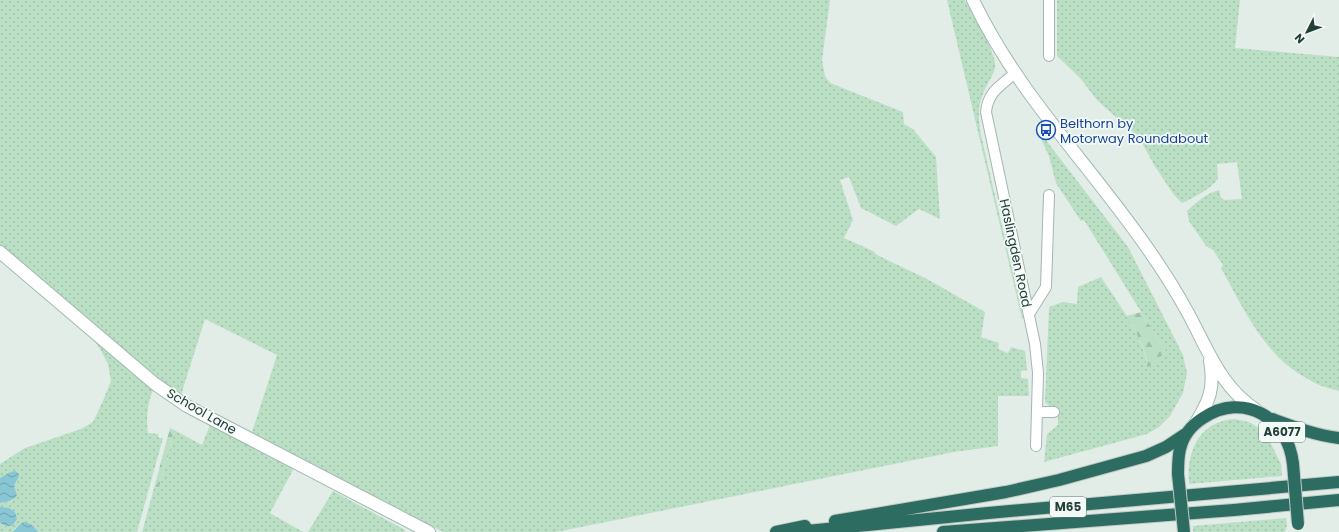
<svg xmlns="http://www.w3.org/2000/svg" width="1339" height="532" font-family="Poppins,sans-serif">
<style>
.grass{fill:url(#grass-dots)}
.forest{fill:url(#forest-firs)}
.water{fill:url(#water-waves)}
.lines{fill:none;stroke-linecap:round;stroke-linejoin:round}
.street-casing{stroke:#a5b5b0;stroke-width:12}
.secondary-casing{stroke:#a0b9b1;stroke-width:14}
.highway-casing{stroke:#c1c9c7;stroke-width:14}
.street{stroke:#fff;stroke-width:10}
.secondary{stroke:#fff;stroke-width:12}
.highway{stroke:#2d6c60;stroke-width:12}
.highway-bridge-casing{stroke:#c1c9c7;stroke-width:14;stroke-linecap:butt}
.highway-bridge{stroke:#2d6c60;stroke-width:12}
.labels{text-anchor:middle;stroke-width:3.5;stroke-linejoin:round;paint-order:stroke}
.shield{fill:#f3f9f6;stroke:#617771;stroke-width:1}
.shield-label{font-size:12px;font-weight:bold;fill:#223f38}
.transit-label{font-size:13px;fill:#164399;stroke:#f3f9f6;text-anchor:start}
.street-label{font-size:13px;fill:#223f38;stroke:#f3f9f6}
</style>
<defs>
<pattern id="grass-dots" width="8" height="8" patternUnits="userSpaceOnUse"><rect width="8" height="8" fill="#bbdfc5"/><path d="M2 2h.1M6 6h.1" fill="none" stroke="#a0c0aa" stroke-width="1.8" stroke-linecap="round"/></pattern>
<pattern id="forest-firs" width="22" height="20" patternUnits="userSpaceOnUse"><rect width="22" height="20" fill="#bbdfc5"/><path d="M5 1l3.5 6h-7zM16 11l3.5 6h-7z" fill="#a0c0aa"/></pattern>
<pattern id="water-waves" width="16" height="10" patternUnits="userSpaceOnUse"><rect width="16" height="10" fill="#89c6d3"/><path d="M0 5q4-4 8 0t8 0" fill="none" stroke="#70a2ac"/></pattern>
</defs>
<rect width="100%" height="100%" fill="#e2ede8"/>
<!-- grass -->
<path class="grass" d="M0,0h830l-8,60 3,16 5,7 73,29 1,12 9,5 23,28 4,62 -21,-10 -23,17 -35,-18 -12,-31 -9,3 13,40 -9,18 29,13 4,4 50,24 58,33 -4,25 18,6 -1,6 10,4 3,-6 14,4 2,19 -6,1v7l7,1 1,17h-31v50l-44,6 -398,80h-113l-191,-100 25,-77 -72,-36 -24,76 -15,-10 -166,-140z
M947,0h18c7,15 32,52 30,67 -1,7 -6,14 -9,20 -9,19 -8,28 -5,48l42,182 -1,2z
M1057,0h183l-5,48 104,9v334c-11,-3 -22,-6 -31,-12 -44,-23 -64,-70 -87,-111l2,-3 -10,-15 -7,-4 -17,-25 -2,-10c8,-8 20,-18 32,-21l2,8 4,2 17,-1 -5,-37 -20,2 1,15c-8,10 -24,19 -36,24l-8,-8 -20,-30 -14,-26 -43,-39 -17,-22 -23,-22z
M1035,126l93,121 55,108 4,18 -4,20 -13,23 -11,11 -12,7 -103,28 3,-28 11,-9v-17l-8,-1 -5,-5 4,-95 14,-5 14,2 1,-17 23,-10c14,22 47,65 46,91l19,-16 -82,-132 -3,1 -25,-38 -7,-27z
M94,340l59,50c-6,15 -7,28 -5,43l10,1 1,4h4l-26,94h-99l-3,-5 -20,1 -3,4h-12v-9l6,3 11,-7c-1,-10 -8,-12 -17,-12v-4l7,-1 6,-2 2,-8 -1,-6 3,-5 -9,-8 -8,5v-14l25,-16 56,-19 12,-7 9,-19 9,-22 -3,-17 -8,-15z
M1235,419l9,2 7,2 14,9 16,32 1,12 -93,8c-3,-32 10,-63 46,-65z
M210,425l84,43 -24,45 33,19h-161l12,-44 5,-1 8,-26 7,-31 28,15z
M333,491l72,39 -1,2h-96z
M1286,518l1,7 -2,7h-92v-6z"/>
<!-- forest -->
<path class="forest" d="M1141,312l25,40 -19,16c2,-16 -13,-39 -21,-52z
M170,428l4,2 -7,31 -8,26 -5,1z"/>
<!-- water -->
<path class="water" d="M15,471l3,2 1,3 -5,10 3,10c-5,5 -10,6 -17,7v-25l8,-5z
M0,507c9,0 16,2 17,12l-5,7h-6l-6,-3z
M23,522c7,1 11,3 15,10h-26z"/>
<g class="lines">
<defs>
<path id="street" d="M1049,0v56
M1014,74c-14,12 -26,18 -28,38l49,232 3,29 -2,73
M1029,314l17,-27 3,-92
M1037,412h17"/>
<path id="secondary" d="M973,0c44,93 117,165 175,249 14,20 28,42 40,64 20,37 32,73 68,97
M0,252l155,132 32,22 19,10 223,116
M1195,424c14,-22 20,-36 15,-63"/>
<path id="highway" d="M1272,419c22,8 43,16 67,19
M1178,474c0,-8 0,-17 2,-25 3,-13 12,-24 23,-31 41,-27 85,0 90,46
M835,521l171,-29 53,-12 87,-24 20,-9 21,-14
M776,532l29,-6
M797,532l191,-19 351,-31
M943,532l291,-22 105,-10"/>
</defs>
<!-- street casing -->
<use href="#street" class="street-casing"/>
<!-- secondary casing -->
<use href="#secondary" class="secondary-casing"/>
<!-- highway casing -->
<use href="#highway" class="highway-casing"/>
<!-- street -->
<use href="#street" class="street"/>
<!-- secondary -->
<use href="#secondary" class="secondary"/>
<!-- highway -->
<use href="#highway" class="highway"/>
<defs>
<path id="highway-bridge" d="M1293,464l5,60
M1178,474l6,58"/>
</defs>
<!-- highway-bridge casing -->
<use href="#highway-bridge" class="highway-bridge-casing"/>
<!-- highway-bridge -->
<use href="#highway-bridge" class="highway-bridge"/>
</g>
<!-- icons -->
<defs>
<symbol id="bus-ring" viewBox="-11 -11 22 22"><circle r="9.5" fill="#f3f9f6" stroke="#1a4fb4" stroke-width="1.5"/><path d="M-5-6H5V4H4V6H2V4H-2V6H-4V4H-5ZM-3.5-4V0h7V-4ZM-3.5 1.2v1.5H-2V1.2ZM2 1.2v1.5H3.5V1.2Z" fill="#1a4fb4"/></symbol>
</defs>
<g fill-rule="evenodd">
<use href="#bus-ring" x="1035" y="119" width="22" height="22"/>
</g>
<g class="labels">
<!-- shield labels -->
<g class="shield">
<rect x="1259" y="422" width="46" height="20" rx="3"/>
<rect x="1050" y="497" width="36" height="20" rx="3"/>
</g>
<g class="shield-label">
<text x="1282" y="436">A6077</text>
<text x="1068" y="511">M65</text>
</g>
<!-- transit labels -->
<g class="transit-label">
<text x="1060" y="128">Belthorn by<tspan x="1060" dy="15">Motorway Roundabout</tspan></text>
</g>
<!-- street labels -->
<g class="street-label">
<text transform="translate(1016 253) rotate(78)" y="5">Haslingden Road</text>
<text transform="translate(202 411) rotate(30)" y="5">School Lane</text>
</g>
</g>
<!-- north arrow -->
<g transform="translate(1307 32) rotate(228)" stroke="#f3f9f6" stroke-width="3" paint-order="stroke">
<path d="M0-3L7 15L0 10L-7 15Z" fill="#223f38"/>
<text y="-6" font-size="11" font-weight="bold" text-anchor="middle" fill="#223f38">N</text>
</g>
</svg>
